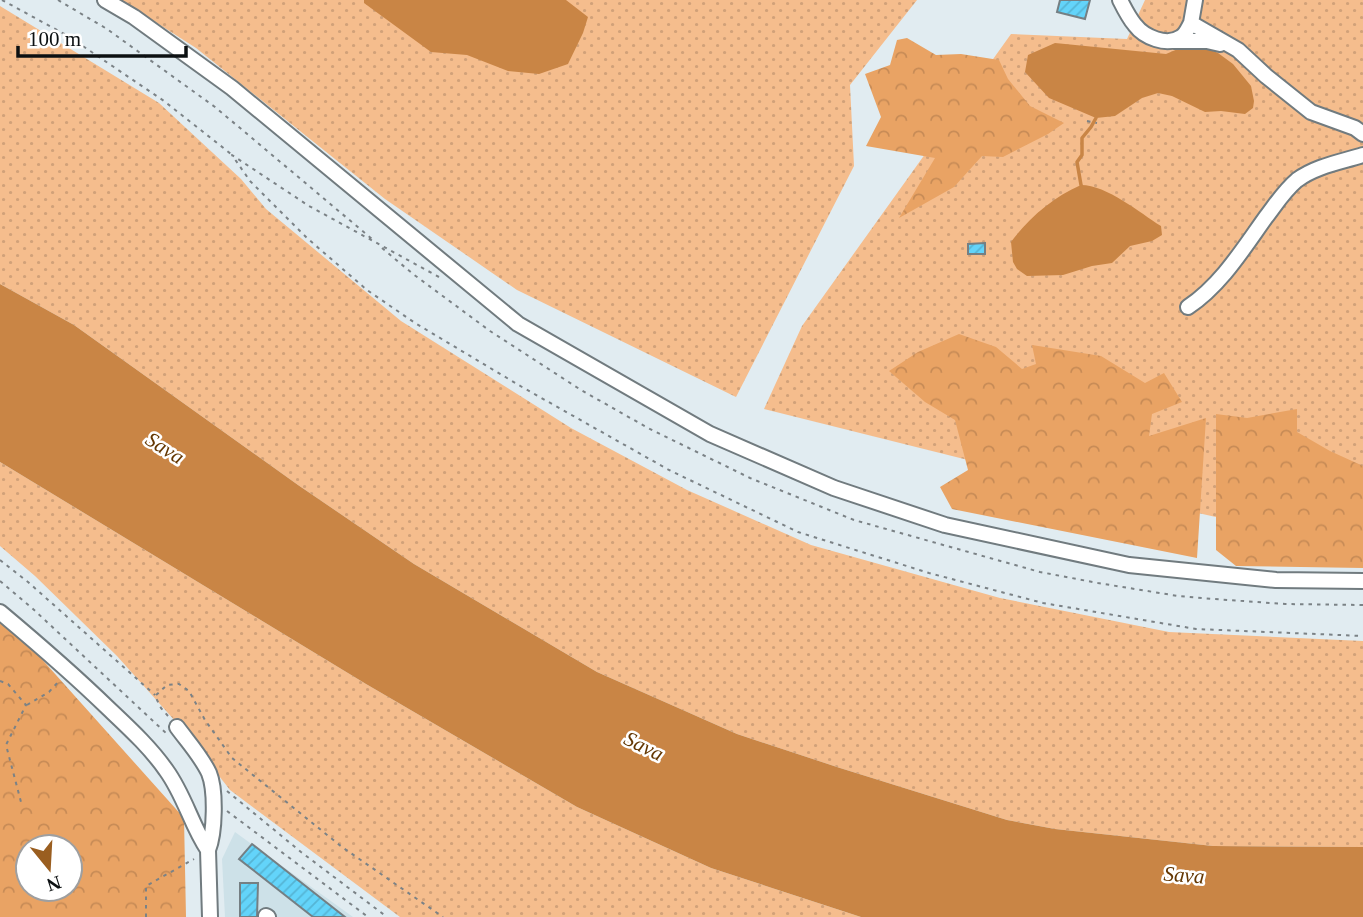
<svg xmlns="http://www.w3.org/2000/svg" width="1363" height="917" font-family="Georgia,serif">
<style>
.built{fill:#cde1e8}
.grass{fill:url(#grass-dots)}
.forest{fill:url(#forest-crowns);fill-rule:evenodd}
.water{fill:#c98545}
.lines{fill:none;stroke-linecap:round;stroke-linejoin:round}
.stream{stroke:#c98545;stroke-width:3.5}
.building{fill:url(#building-hatch);stroke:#757f83;stroke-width:2}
.minor-casing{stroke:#717b7f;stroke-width:18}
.path{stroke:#7b8286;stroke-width:2;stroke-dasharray:3.5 5;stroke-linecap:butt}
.minor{stroke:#fff;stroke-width:14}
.labels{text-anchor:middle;stroke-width:5;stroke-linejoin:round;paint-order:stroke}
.water-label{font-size:21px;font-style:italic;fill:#643702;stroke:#fff}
</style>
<defs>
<pattern id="grass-dots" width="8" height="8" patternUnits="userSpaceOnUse" patternTransform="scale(1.75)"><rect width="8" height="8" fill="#f5bd8d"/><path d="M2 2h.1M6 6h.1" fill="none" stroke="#d1a179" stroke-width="1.8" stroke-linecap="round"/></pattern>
<pattern id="forest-crowns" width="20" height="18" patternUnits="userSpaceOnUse" patternTransform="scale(1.75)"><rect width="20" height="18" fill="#e9a364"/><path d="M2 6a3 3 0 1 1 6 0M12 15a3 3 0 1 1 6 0" fill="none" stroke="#c78b56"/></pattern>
<pattern id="building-hatch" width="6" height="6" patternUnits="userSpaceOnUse" patternTransform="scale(1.75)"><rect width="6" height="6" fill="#63d4fa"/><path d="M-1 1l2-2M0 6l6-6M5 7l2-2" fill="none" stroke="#55b5d5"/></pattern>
</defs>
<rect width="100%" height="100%" fill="#e1ecf1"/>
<!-- built -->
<path class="built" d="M235,832l118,85h-128l-3,-58z"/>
<!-- grass -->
<path class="grass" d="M121,0h796l-67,85 4,81 -118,231 -219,-107 -132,-91 -189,-151z
M1145,0h218v538l-121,-15 -254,-58 -224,-56 38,-83 209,-292 116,5z
M0,6l159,97 82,76 25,30 135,112 170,107 116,62 124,55 189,53 169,34 194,9v206l-150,-1 -158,-17 -48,-9 -167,-52 -103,-34 -140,-62 -183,-108 -116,-79 -224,-160 -74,-41z
M0,462l366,222 211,123 134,61 150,49h-461l-170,-127 -46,-59 -67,-75 -82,-80 -35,-30z"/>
<!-- forest -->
<path class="forest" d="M907,38l29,17 25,-1 38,6 9,19 22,27 34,17 -16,11 -45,23 -21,-1 -28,31 -55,31 36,-60 -69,-12 15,-29 -16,-43 25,-9 7,-25z
M959,334l37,13 26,22 14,-5 -4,-19 69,11 44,27 19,-10 18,29 -30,12 -3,22 57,-18 -9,140 -245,-49 -12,-22 28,-17 -13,-50 -30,-18 -36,-31 29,-19z
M1297,409v23l33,19 33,15v102l-127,-2 -20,-16v-136l31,4z
M0,621l22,16 162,181 2,99h-186zM28,847h42v42h-42z"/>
<!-- water -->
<path class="water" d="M364,0h202l22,17 -5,16 -15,31 -29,10 -31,-3 -41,-16 -36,-3 -67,-49z
M1055,43l111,11 19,-8h15l18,7 15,11 18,22 3,15 -1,7 -8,6 -24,-3 -16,1 -33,-16 -14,-3 -16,5 -27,18 -19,2 -47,-20 -24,-26 3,-17z
M1081,185c26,0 59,28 80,41l1,9 -10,6 -22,5 -18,17 -20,3 -29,9 -36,1 -10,-7 -4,-7 -2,-20c18,-24 42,-45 70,-57z
M0,284l74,41 224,160 116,79 183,108 140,62 103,34 167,52 48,9 158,17 150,1v70h-502l-150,-49 -134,-61 -211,-123 -366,-222z"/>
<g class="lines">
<!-- stream -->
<path class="stream" d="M1081,185l-4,-23 5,-7v-17l9,-11 5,-9"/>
</g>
<!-- building -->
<path class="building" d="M1060,0h30l-5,19 -28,-7z
M985,243v11h-17v-10z
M252,844l93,73h-32l-74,-58z
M240,883h18l-1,34h-17z"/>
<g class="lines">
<defs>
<path id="minor" d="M105,0l29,17 98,71 286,236 192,110 124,54 111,37 184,40 147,15 87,1
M1120,0c4,8 9,18 15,25 9,12 32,22 46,12 5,-3 7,-9 10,-14
M1195,0l-4,23 47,27 28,26 45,36 44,16 8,6
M1174,41h33l13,3
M1188,307c33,-22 55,-58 78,-90 10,-13 18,-26 31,-37 19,-14 44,-18 66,-25
M0,612c37,31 73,62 108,96 20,19 42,39 58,62 19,26 25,55 42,80
M177,727c11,15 24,29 32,46 7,17 6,60 -1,77l2,67
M266,916l2,1"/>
</defs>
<!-- minor casing -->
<use href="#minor" class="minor-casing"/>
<!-- path -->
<path class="path" d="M2,0l66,36 96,65 67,53
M58,0l49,29 108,78 157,132
M1087,121l10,2
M382,248l31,26 77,57 91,59 67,38 102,50 104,42 186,52 58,11 80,13 36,3 71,5 78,1
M439,277l-130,-71 -77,-51 18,26 57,57 60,52 48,33 107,64 147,83 129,62 131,41 114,30 153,26 167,7
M0,560l28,22 127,113
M0,581l32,27 135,126
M0,681l8,3 18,21 -20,40 15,57
M27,705l22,-13 10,-11
M168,716l-7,-8 -6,-12 12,-11 12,-1 10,7 16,29 27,38 110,89 101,70
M227,791l74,61 86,65
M227,811l141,106
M146,917v-31l48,-27"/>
<!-- minor -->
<use href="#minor" class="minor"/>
</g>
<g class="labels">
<!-- water labels -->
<g class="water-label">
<text transform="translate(165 448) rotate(32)" y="7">Sava</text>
<text transform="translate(644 746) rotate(26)" y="7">Sava</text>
<text transform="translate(1184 875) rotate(4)" y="7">Sava</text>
</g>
</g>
<!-- north arrow -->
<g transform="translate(49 868) rotate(162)"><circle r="33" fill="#ffffff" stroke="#9e9fa0" stroke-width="2"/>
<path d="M0-5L12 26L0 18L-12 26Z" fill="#9a5e20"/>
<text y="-10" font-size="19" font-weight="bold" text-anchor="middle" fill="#0c1012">N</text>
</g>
<!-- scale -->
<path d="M18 46v10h168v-10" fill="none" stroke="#0c1012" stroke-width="3.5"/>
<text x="28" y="46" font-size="21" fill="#0c1012" stroke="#ffffff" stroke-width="5" paint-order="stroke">100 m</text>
</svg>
